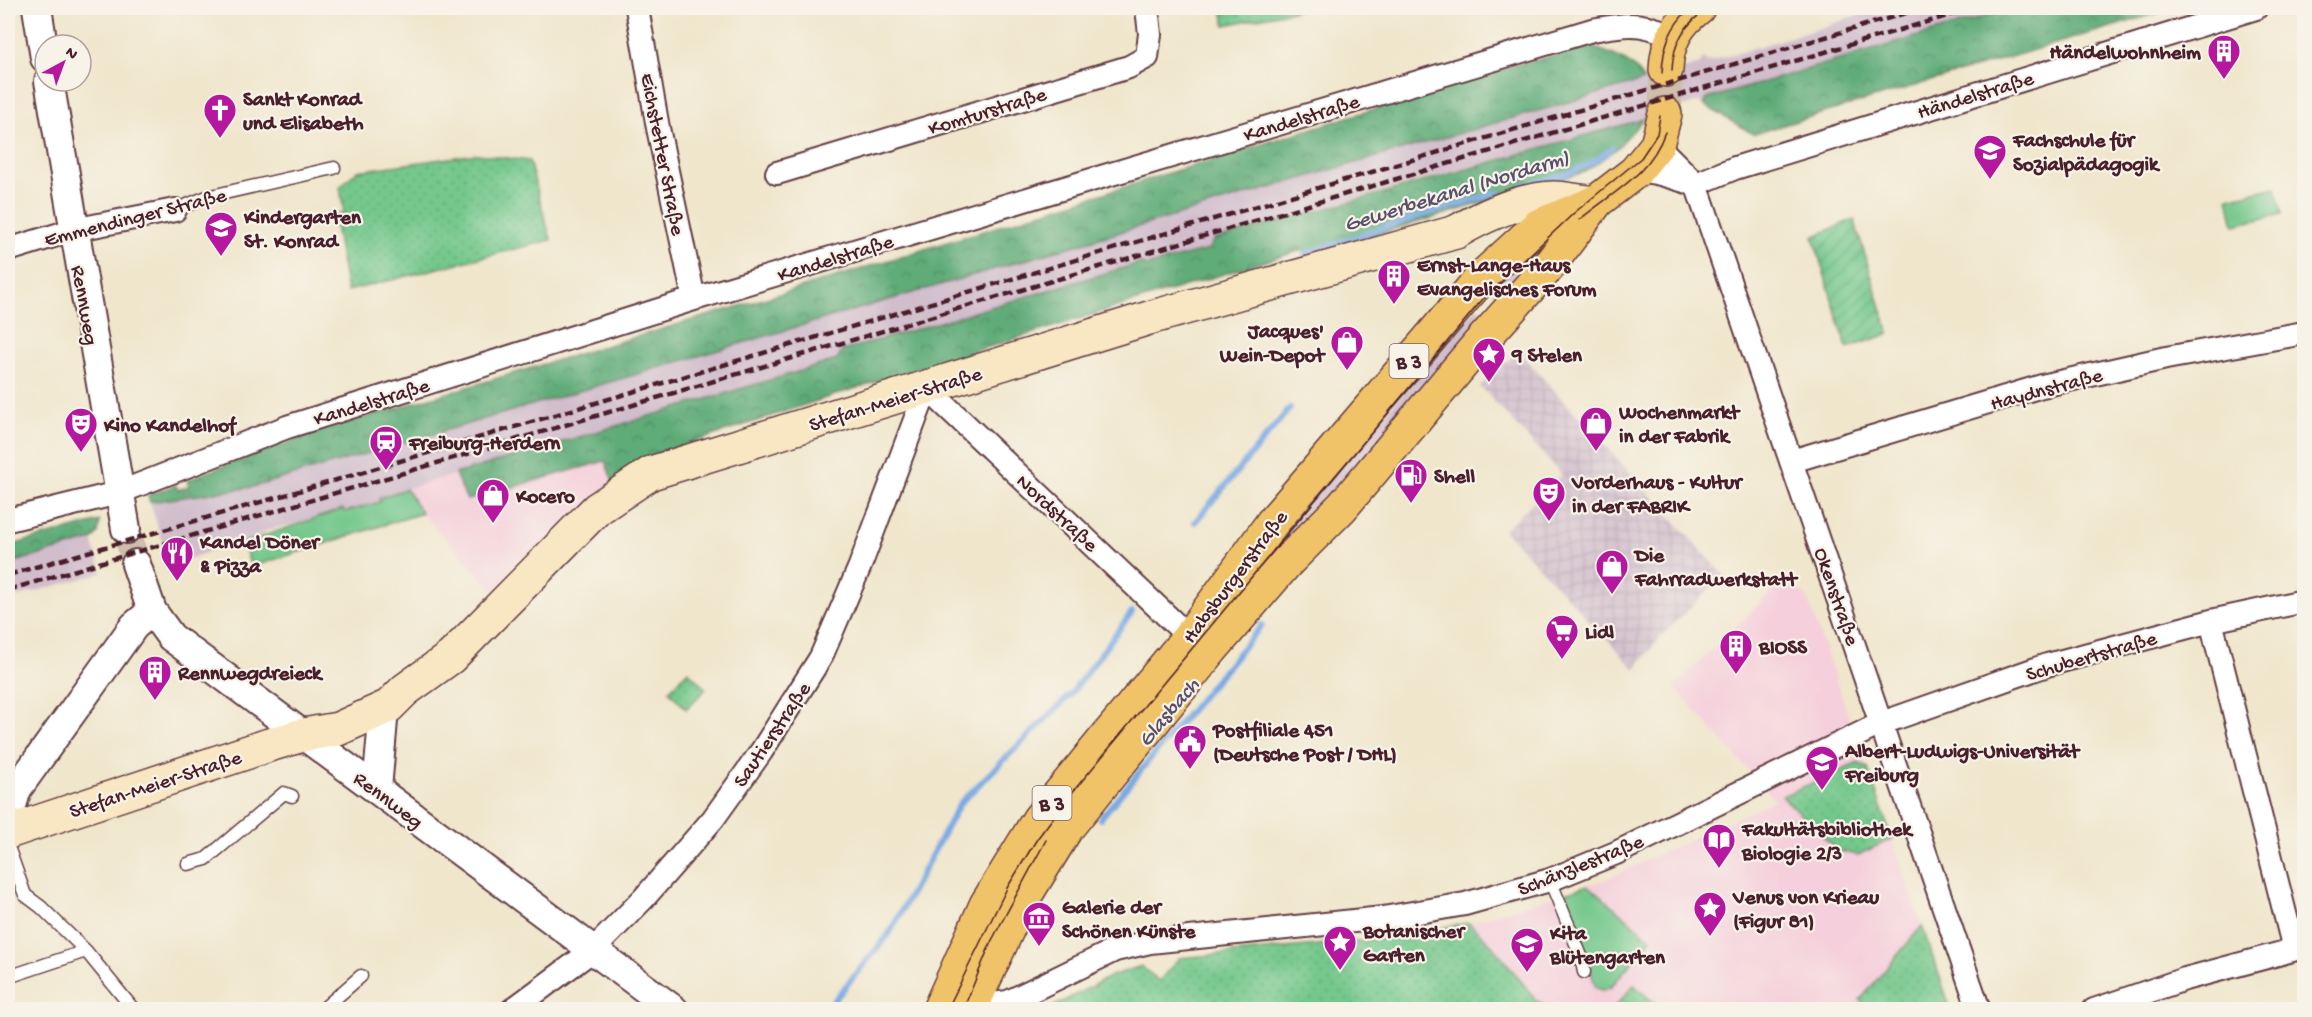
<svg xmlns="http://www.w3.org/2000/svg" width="2312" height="1017" font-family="'Gochi Hand',sans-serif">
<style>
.built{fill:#f5cfdb}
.industrial{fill:url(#industrial-grid)}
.railway{fill:#d1bdcc}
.grass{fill:#74c88c;stroke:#5f745c;stroke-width:1.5}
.forest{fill:url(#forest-crowns);stroke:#546652;stroke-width:1.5}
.park{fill:url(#park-dots);stroke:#5f745c;stroke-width:1.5}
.garden{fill:url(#garden-furrows);stroke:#5f745c;stroke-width:1.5}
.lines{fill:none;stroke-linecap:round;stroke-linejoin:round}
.stream{stroke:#78a8e3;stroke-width:6}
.tertiary-tunnel{stroke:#cfbeac;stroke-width:28;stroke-dasharray:28 14;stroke-linecap:butt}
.primary-tunnel{stroke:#cfbeac;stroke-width:33;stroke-dasharray:33 16;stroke-linecap:butt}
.service-casing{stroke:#633d43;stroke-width:15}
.minor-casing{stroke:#633d43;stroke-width:26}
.tertiary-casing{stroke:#633d43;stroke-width:32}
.secondary-casing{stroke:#633d43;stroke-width:36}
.primary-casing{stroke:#633d43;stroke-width:36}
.service{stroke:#fff;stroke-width:12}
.minor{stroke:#fff;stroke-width:22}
.tertiary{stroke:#fff;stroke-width:28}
.secondary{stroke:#f9e7c3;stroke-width:33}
.primary{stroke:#f1c369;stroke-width:33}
.tram{stroke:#4a1f2b;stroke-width:1.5}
.rail{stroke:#4a1f2b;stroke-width:4.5;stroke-dasharray:9 4.5;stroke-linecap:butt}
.labels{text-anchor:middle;stroke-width:4.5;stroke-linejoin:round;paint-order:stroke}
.shield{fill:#f7f3e8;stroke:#7e5f64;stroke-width:1.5}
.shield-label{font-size:20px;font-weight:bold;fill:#4a1f2b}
.poi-label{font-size:21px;font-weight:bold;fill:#4a1f2b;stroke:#f7f3e8;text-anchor:start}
.street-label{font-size:21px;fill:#4a1f2b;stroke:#f7f3e8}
.water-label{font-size:22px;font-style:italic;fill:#5a4f6b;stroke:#f7f3e8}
</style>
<defs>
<pattern id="industrial-grid" width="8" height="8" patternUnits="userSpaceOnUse" patternTransform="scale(1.5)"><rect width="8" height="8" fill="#d1bdcc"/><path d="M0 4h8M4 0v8" fill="none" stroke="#b5a2af"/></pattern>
<pattern id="forest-crowns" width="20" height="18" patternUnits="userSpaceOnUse" patternTransform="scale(1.5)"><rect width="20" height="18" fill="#5fac78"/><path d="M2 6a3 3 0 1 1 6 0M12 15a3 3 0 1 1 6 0" fill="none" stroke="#508b63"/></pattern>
<pattern id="park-dots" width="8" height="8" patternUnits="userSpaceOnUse" patternTransform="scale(1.5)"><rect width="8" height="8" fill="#74c88c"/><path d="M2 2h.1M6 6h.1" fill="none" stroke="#66ab79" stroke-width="1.8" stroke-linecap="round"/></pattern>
<pattern id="garden-furrows" width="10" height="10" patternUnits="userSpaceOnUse" patternTransform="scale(1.5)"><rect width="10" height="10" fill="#74c88c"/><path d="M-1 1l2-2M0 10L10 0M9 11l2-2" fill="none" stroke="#66ab79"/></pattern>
</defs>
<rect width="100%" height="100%" fill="#f7f3e8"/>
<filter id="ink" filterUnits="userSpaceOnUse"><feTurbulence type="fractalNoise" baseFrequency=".0167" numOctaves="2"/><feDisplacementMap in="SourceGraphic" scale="12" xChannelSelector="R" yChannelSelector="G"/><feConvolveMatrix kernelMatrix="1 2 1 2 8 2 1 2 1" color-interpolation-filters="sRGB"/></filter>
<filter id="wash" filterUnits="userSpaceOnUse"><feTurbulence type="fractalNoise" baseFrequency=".008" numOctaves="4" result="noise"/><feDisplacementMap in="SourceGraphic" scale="24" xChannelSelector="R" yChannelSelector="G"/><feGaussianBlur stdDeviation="1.35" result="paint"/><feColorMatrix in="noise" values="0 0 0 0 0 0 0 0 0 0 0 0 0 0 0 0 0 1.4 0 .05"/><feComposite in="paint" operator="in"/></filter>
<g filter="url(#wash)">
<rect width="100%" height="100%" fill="#f0e6cc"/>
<!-- built -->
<path class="built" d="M605,461l9,24 -116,110 -76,-82 -16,-24 48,-15 14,26z
M1785,579l22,18 144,412 -901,1 61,-34 30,-10 18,15 20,-23 183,-17 107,-18 137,-44 169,-79 -101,-113z"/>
<!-- industrial -->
<path class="industrial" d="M1518,351l206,224 -61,59 -28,35 -131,-139 58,-55 -82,-89z"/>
<!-- railway -->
<path class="railway" d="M1877,8h137l-306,91 -4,6 -5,-3 -46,14 -2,6 -7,-3 -249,68 -181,53 -6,10 -62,16 -6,-3 -298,88 -5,9 -431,129 -26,9v4l-10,3 -102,25 -25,13 -3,-3 -70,26 -20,-64 103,-15 1078,-317 291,-82 21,-7 2,-5 5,3 50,-15 3,-6 5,4 110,-33z
M1522,253h24l-46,44 -11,-9z
M1477,307l5,5 1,7 -36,51 -161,174 -5,-9z
M92,540l10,33 -94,26v-35z"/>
<!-- grass -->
<path class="grass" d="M2276,187l6,27 -48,11 -6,-27z
M406,489l16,24 -171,54 -8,-24 100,-34 2,3 35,-10 -1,-4z
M1588,885l63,54 -41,49 -7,2 -7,-2 -12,-39 -22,-43v-12z"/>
<!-- forest -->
<path class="forest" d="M2014,8h161l-422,126 -49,-29 3,-6z
M1592,47c20,7 44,14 51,34l-312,89 -1078,317 -103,15 -2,-7 28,-10 2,5 11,-4 -2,-5 15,-7 120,-44 455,-135 742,-231z
M1644,119l-29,31 -31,22 -279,84 -3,-6 -20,6 -435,135 -199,66 -34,28 -9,-24 -138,39 -12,-26 382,-114 5,-9 298,-88 6,3 62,-16 6,-10z
M100,521l-2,13 -6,6 -84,24v-18z"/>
<!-- park -->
<path class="park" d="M1222,8h85l-82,17z
M477,154l52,7 22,79 -204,51 -14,-76 11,-2 -4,-26 17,-16z
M688,671l18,18 -20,20 -17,-18z
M1858,763l10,5 24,71 -34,16 -20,-4 -56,-55z
M1469,923l25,24 41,52 15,10h-501l62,-33 30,-10 18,15 20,-23 183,-17z
M1922,926l29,83h-80l-11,-9z
M1634,985l25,22 4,2h-50z"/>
<!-- garden -->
<path class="garden" d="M1854,219l35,115 -42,14 -34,-111z"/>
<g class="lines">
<!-- stream -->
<path class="stream" d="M1523,186c37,-10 60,-13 89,-38
M1305,254l114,-38 80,-23
M1195,522l95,-114
M1100,819l162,-194
M826,1010l63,-76 71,-131 110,-108 62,-83"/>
</g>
</g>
<g filter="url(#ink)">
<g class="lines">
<!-- tertiary-tunnel -->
<path class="tertiary-tunnel" d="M126,529l10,35"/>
<!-- primary-tunnel -->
<path class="primary-tunnel" d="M1665,114l1,-44"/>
<defs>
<path id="service" d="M175,210l32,-13 127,-29
M8,847l17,48 16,12 45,44 48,59
M188,864l18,-5 78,-66 8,3
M1550,880l31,76 3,16
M8,977l78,-26
M322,1010l39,-34"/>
<path id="minor" d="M637,8l21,120 36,171
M1657,145l39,39 283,826
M1635,172c21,-3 41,8 61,12
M777,173l352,-106 18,-10 3,-23 -3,-26
M1696,184l39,-16 521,-160
M8,250l65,-20 102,-20
M1792,461l250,-75 124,-28 138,-25
M8,520l110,-27 169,-66 407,-128 898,-269c32,-6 46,-9 77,4
M2211,621l83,328
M963,997l29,7 16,-2 107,-52 35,-8 233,-24 82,-14 85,-24 66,-27 266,-130 165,-58 164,-44 93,-20
M512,1010l81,-60 51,-52 69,-79 48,-67 60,-95 39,-91 67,-178 262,249
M2094,1010l91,-31 119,-32"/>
<path id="tertiary" d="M37,8l8,50
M49,81l77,448
M136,564l16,47 19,26 503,373
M377,789l7,-80
M8,819l9,-30 117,-163 18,-15"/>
<path id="secondary" d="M8,832l261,-87 34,-10 35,-6 51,-23 16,-16 46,-33 146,-148 54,-36 498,-155 307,-86c29,-17 64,-33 98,-34 14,0 28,5 42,4"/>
<path id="primary" d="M1666,70c1,-27 10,-45 32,-62
M939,1010l47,-105 53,-86 150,-182 83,-114 211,-247 55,-50 58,-24 39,-30 22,-27 8,-31
M970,1010l47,-101 49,-80 145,-179 76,-88 55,-55 136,-162 70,-78 47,-63"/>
</defs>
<!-- service casing -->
<use href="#service" class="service-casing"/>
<!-- minor casing -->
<use href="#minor" class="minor-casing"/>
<!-- tertiary casing -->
<use href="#tertiary" class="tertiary-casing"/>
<!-- secondary casing -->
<use href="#secondary" class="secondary-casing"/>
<!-- primary casing -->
<use href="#primary" class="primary-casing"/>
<!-- service -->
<use href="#service" class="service"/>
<!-- minor -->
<use href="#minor" class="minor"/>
<!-- tertiary -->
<use href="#tertiary" class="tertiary"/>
<!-- secondary -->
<use href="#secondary" class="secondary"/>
<!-- primary -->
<use href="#primary" class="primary"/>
<!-- tram -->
<path class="tram" d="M1672,70c1,-28 13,-47 37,-62
M1662,73c1,-28 8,-46 28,-65
M1579,220c34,-28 71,-45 86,-88
M947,1010l60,-122 30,-49 34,-45 411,-494 92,-87 67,-55 16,-24 3,-18
M963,1010l28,-68 55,-102"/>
<!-- rail -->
<path class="rail" d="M8,575l305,-88 1610,-479
M8,590l1966,-582"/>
</g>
</g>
<!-- icons -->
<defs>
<symbol id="building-pin" viewBox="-11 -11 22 30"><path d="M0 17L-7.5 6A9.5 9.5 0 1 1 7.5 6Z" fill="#b5179e" stroke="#f7f3e8"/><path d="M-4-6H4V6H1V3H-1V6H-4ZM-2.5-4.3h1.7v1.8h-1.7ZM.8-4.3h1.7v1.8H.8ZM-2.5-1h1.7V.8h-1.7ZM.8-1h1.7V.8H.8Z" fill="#fff"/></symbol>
<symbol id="church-pin" viewBox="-11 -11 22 30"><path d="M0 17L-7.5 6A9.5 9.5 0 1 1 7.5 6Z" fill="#b5179e" stroke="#f7f3e8"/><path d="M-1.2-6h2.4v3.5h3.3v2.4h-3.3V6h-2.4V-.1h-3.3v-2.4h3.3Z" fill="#fff"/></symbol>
<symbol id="school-pin" viewBox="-11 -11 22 30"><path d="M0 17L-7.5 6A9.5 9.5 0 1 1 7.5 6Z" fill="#b5179e" stroke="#f7f3e8"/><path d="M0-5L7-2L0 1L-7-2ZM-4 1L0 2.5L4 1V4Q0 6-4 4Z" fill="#fff"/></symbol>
<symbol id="shop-pin" viewBox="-11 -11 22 30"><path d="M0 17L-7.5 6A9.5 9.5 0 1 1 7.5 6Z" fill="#b5179e" stroke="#f7f3e8"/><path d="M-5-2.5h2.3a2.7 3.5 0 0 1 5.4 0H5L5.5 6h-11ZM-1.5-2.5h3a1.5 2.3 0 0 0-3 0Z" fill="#fff"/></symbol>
<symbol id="sight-pin" viewBox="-11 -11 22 30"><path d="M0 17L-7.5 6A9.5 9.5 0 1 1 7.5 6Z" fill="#b5179e" stroke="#f7f3e8"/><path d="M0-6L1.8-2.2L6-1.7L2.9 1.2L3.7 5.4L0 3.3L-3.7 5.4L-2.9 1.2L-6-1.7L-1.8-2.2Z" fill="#fff"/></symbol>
<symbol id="theatre-pin" viewBox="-11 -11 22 30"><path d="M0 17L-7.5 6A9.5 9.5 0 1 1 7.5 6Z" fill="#b5179e" stroke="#f7f3e8"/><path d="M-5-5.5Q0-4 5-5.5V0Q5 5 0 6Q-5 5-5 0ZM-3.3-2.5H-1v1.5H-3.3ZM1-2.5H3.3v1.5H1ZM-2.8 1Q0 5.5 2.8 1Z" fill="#fff"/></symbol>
<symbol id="station-pin" viewBox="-11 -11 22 30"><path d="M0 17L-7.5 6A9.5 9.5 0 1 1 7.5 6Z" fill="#b5179e" stroke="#f7f3e8"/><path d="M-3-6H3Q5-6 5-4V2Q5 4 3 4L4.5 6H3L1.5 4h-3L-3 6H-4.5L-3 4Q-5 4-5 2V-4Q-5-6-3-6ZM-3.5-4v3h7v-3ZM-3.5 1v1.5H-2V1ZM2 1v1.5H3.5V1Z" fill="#fff"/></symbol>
<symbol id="fuel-pin" viewBox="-11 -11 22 30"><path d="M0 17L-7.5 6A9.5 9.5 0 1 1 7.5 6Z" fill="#b5179e" stroke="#f7f3e8"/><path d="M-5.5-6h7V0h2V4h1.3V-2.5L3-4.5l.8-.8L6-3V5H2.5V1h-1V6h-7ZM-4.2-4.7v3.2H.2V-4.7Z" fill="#fff"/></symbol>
<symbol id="restaurant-pin" viewBox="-11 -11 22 30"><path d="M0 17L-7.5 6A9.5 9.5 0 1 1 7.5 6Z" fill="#b5179e" stroke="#f7f3e8"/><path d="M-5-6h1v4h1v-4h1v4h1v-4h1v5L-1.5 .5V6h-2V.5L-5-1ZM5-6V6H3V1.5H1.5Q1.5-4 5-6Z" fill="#fff"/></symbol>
<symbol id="supermarket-pin" viewBox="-11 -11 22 30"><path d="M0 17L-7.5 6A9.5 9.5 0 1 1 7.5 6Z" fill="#b5179e" stroke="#f7f3e8"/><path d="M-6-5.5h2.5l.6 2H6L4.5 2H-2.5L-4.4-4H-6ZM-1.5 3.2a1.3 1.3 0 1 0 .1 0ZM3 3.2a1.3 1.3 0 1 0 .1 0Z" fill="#fff"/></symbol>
<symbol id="civic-pin" viewBox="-11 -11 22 30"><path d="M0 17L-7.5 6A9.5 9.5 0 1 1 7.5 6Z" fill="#b5179e" stroke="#f7f3e8"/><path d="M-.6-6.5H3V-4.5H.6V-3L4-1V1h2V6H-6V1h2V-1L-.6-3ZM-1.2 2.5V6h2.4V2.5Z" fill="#fff"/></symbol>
<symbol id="university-pin" viewBox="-11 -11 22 30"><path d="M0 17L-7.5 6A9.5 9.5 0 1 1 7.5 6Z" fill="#b5179e" stroke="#f7f3e8"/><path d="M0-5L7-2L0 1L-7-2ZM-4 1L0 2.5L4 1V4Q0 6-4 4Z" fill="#fff"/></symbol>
<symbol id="library-pin" viewBox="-11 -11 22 30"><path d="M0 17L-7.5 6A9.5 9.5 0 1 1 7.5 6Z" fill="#b5179e" stroke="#f7f3e8"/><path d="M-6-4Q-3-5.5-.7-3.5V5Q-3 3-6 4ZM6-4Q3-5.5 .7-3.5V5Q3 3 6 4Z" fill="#fff"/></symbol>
<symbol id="museum-pin" viewBox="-11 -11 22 30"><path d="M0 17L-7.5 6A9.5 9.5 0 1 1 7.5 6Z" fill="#b5179e" stroke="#f7f3e8"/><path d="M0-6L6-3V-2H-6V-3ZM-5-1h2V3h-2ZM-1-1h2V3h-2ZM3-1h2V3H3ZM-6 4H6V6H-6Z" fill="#fff"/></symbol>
</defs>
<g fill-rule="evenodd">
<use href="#building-pin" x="2205" y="32" width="38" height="52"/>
<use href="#church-pin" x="201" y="91" width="38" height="52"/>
<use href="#school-pin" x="1971" y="132" width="38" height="52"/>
<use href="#school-pin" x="202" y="209" width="38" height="52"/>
<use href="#building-pin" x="1375" y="257" width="38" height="52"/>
<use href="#shop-pin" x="1328" y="323" width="38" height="52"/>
<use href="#sight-pin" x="1470" y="335" width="38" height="52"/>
<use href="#shop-pin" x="1577" y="404" width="38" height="52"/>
<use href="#theatre-pin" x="62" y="405" width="38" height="52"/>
<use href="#station-pin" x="367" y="423" width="38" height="52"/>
<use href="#fuel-pin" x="1392" y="456" width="38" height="52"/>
<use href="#theatre-pin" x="1530" y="474" width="38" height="52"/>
<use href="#shop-pin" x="474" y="476" width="38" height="52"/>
<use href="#restaurant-pin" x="158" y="534" width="38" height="52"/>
<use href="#shop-pin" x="1593" y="547" width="38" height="52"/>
<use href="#supermarket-pin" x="1543" y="612" width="38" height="52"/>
<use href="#building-pin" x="1717" y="627" width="38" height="52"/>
<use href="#building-pin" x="136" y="653" width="38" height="52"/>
<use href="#civic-pin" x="1171" y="722" width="38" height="52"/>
<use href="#university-pin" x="1803" y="743" width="38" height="52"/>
<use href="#library-pin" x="1700" y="821" width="38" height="52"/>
<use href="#sight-pin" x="1691" y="889" width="38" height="52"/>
<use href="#museum-pin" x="1020" y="899" width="38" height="52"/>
<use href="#sight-pin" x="1321" y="923" width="38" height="52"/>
<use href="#school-pin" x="1508" y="925" width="38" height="52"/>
</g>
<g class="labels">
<!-- shield labels -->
<g class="shield">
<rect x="1389.5" y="344" width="39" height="34" rx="4.5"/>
<rect x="1032.5" y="786" width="39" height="34" rx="4.5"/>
</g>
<g class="shield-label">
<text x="1409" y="368">B 3</text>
<text x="1052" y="810">B 3</text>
</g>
<!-- poi labels -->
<g class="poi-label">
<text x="2201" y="58" text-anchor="end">Händelwohnheim</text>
<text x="243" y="105">Sankt Konrad<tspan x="243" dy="24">und Elisabeth</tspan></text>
<text x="2013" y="146">Fachschule für<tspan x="2013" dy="24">Sozialpädagogik</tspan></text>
<text x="244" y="223">Kindergarten<tspan x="244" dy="24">St. Konrad</tspan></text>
<text x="1417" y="271">Ernst-Lange-Haus<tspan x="1417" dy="24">Evangelisches Forum</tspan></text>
<text x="1324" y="337" text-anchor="end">Jacques'<tspan x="1324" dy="24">Wein-Depot</tspan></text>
<text x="1512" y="361">9 Stelen</text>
<text x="1619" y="418">Wochenmarkt<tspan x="1619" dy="24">in der Fabrik</tspan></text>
<text x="104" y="431">Kino Kandelhof</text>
<text x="409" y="449">Freiburg-Herdern</text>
<text x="1434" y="482">Shell</text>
<text x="1572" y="488">Vorderhaus - Kultur<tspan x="1572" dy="24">in der FABRIK</tspan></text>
<text x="516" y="502">Kocero</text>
<text x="200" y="548">Kandel Döner<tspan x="200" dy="24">&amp; Pizza</tspan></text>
<text x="1635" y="561">Die<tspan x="1635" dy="24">Fahrradwerkstatt</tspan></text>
<text x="1585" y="638">Lidl</text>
<text x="1759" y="653">BIOSS</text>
<text x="178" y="679">Rennwegdreieck</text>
<text x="1213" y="736">Postfiliale 451<tspan x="1213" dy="24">(Deutsche Post / DHL)</tspan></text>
<text x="1845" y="757">Albert-Ludwigs-Universität<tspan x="1845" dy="24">Freiburg</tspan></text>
<text x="1742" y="835">Fakultätsbibliothek<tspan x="1742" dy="24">Biologie 2/3</tspan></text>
<text x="1733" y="903">Venus von Krieau<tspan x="1733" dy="24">(Figur 81)</tspan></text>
<text x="1062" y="913">Galerie der<tspan x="1062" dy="24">Schönen Künste</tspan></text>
<text x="1363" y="937">Botanischer<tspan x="1363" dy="24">Garten</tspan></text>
<text x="1550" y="939">Kita<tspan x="1550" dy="24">Blütengarten</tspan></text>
</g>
<!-- street labels -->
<g class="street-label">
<text transform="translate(1975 94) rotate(-17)" y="7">Händelstraße</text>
<text transform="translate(987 110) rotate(-17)" y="7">Komturstraße</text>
<text transform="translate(1301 117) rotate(-17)" y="7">Kandelstraße</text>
<text transform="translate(664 154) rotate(79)" y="7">Eichstetter Straße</text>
<text transform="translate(135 216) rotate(-14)" y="7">Emmendinger Straße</text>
<text transform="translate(835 257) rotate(-17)" y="7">Kandelstraße</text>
<text transform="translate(86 305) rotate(80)" y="7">Rennweg</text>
<text transform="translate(2046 388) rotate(-15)" y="7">Haydnstraße</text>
<text transform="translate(895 398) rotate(-17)" y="7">Stefan-Meier-Straße</text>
<text transform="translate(371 401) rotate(-17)" y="7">Kandelstraße</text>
<text transform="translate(1058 512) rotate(43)" y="7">Nordstraße</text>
<text transform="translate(1234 576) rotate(-53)" y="7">Habsburgerstraße</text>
<text transform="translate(1838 596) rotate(71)" y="7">Okenstraße</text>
<text transform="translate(2091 655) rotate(-16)" y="7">Schubertstraße</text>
<text transform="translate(771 734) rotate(-56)" y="7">Sautierstraße</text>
<text transform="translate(155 783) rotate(-18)" y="7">Stefan-Meier-Straße</text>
<text transform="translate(389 799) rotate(37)" y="7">Rennweg</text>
<text transform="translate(1580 864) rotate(-22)" y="7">Schänzlestraße</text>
</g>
<!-- water labels -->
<g class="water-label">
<text transform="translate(1456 189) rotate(-17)" y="8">Gewerbekanal (Nordarm)</text>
<text transform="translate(1167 711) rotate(-50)" y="8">Glasbach</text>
</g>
</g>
<!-- margin -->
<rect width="2312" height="1017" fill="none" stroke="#f7f3e8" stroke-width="30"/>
<!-- north arrow -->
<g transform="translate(63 63) rotate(41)"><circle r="28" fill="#f7f3e8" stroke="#b29e9c" stroke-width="1.5"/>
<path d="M0-4.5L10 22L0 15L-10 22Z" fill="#b5179e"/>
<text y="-9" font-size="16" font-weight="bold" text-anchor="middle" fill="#4a1f2b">N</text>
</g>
</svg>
